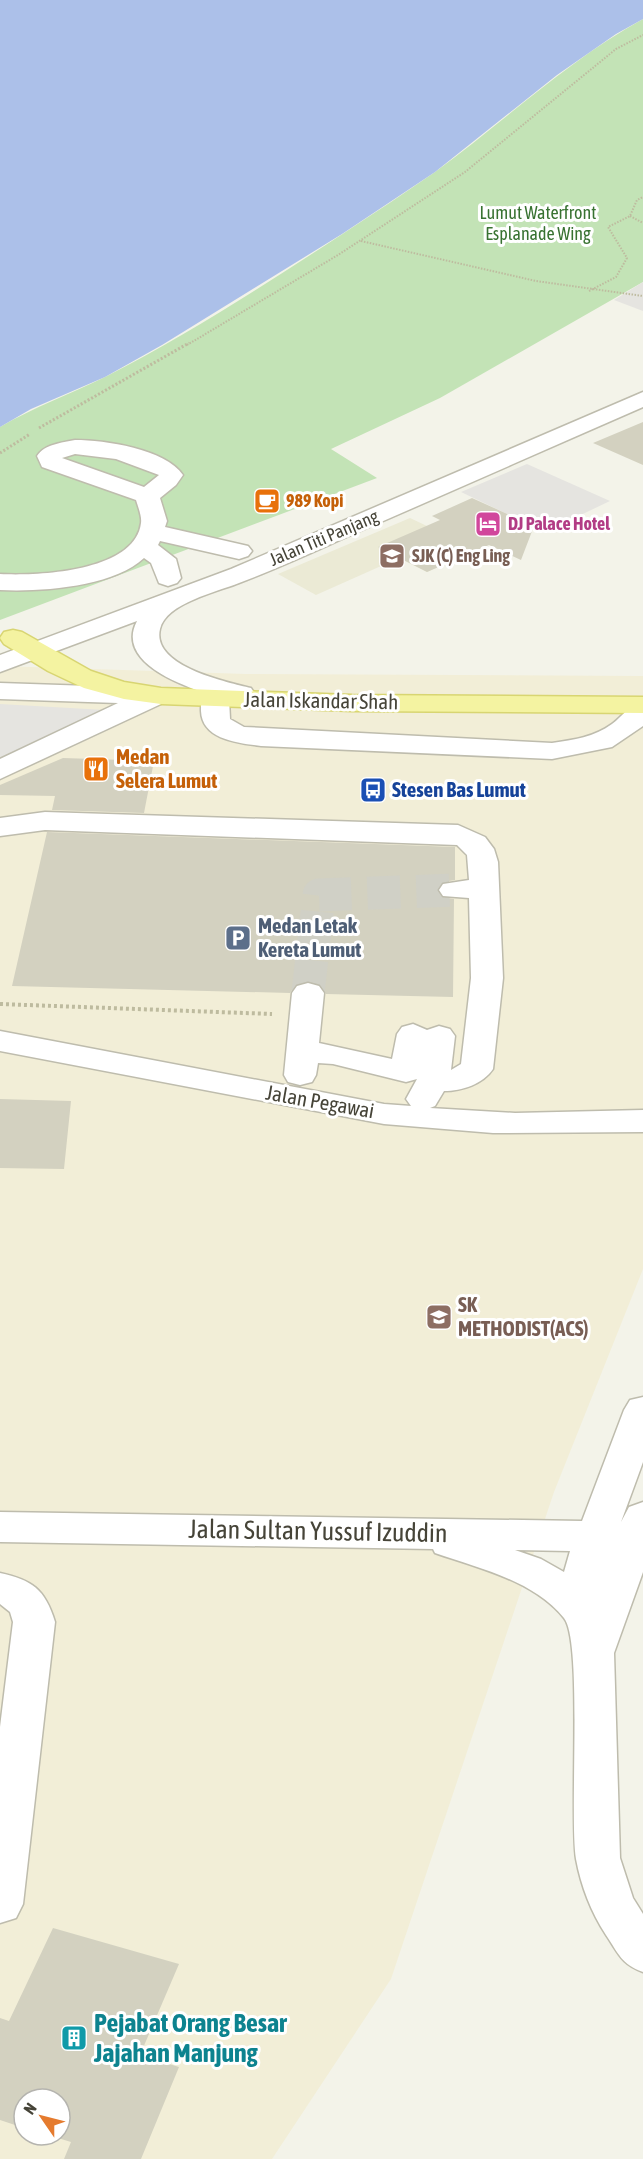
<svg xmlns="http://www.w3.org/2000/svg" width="643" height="2159" font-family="'Asap Condensed',sans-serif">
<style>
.commercial{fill:#f2eed7;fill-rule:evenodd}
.education{fill:#ebead5}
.green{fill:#c3e3b6}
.parking{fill:#e5e4e0}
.water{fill:#acc0e9}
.building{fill:#d3d1c0}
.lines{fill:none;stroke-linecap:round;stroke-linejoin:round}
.minor-tunnel{stroke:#d0d0c6;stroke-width:33;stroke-dasharray:33 16;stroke-linecap:butt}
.minor-casing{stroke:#bebcad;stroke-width:3}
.major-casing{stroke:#d8d572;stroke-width:3}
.path-far2{stroke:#bebb9f;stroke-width:2;stroke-dasharray:1.5 1.5;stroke-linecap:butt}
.path-far1{stroke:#bebb9f;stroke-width:3;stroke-dasharray:2 2;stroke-linecap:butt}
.path{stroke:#bebb9f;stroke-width:4;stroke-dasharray:3 3;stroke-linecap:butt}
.minor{fill:#fff;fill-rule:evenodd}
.major{fill:#f4f3a1;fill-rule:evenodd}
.labels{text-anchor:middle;stroke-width:6;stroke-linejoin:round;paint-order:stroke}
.far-park-label{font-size:18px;fill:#387231;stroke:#fff}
.far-food-label{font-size:18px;font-weight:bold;fill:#c56008;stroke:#fff;text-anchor:start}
.far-hotel-label{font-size:18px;font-weight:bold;fill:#b23c85;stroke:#fff;text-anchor:start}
.far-street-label{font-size:18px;fill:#464438;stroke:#fff}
.far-education-label{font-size:18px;font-weight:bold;fill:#785e54;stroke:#fff;text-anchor:start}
.street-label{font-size:21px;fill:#464438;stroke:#fff}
.food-label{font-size:21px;font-weight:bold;fill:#c56008;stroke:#fff;text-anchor:start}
.transit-label{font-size:21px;font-weight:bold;fill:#164399;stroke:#fff;text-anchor:start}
.service-label{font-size:21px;font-weight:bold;fill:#4e5e75;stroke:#fff;text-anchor:start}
.education-label{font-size:21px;font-weight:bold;fill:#785e54;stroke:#fff;text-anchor:start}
.near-street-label{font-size:26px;fill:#464438;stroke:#fff}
.near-culture-label{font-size:26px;font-weight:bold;fill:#0d838f;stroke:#fff;text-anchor:start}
</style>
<rect width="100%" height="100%" fill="#f3f3e9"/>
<!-- commercial -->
<path class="commercial" d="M0,666l246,8 397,2v593l-89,223 -163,487 -119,180h-272zM24,2099h36v36h-36z"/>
<!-- education -->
<path class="education" d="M410,518l68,32 -51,22 -28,-14 -83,37 -38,-21z"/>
<!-- green -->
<path class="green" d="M643,19v263l-203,116 -109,51 46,29 -377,142v-193c34,-20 71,-33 107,-51 80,-41 162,-94 237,-143 30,-20 61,-40 91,-61 70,-51 132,-111 208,-153z"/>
<!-- parking -->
<path class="parking" d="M643,282v29l-29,-11z
M527,464l83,37 -65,31 -84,-40z
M0,704l105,6 -105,50z"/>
<!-- water -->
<path class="water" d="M0,0h643v19l-27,15 -59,41 -122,97 -93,62 -180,111 -57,32 -74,32 -31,18z"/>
<!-- building -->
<path class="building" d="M643,422v43l-50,-22z
M472,498l62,28 -13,34 -32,-15 -62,27 -49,-25 62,-27 -8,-4z
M63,758l91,3 -10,52 -92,-3 3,-14 -55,-1v-10z
M47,832l408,15v33l-12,2 -6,7 4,8 13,2 -1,98 -127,-3 -5,-9 -12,-4 -13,3 -6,9 -278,-7z
M0,1099l71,2 -7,68 -64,-1z
M53,1928l126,36 -39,91 39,12 -38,92h-77l7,-17 -23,-7h12v-36h-36v29l-24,-8v-102l9,3z"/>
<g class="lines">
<!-- minor-tunnel -->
<path class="minor-tunnel" d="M308,993l11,-98 135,-5"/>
<defs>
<path id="minor" d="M643,392v15c-87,38 -175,77 -262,115 -47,20 -94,43 -142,61 -22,9 -73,20 -79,46 -9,37 66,53 91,59l4,6 -4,6 -10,2 -12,-3 1,20 14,8 308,16c22,-3 42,-6 60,-19 11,-8 17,-19 31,-22v24l-31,21 -60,12 -291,-13c-22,-3 -59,-6 -60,-35 0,-7 0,-12 4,-18 -27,-9 -89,-32 -68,-72l-137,51v-17l231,-86z
M75,440c30,0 90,9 108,35l-7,10 -16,13 7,23 -2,6 83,19 4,5 -4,5 -9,3 -79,-18 -2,4 18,14 5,19 -4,5 -9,3 -9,-3 -8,-20 -7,-5c-31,29 -103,34 -144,32v-16c37,2 135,-2 141,-51 1,-7 -3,-16 -5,-23l-94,-33 -5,-11c8,-12 24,-13 38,-16zM75,454l41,5 43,16 -15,12 -82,-29z
M0,683l150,5 10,2 5,8 -4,6 -161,75v-20l118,-56 -118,-4z
M45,812l413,13 27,12 9,12 4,13 5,116 -10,91c-10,15 -31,22 -49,22l-9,15 -5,2 85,5 128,-3v22l-150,1 -109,-9 -384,-73v-20l384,73 27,2 -5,-7 11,-20 -11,3 -73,-18 -15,-1 -2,12 -4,7 -12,3 -12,-3 -4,-7 8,-82 5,-7 11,-3 11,3 5,7 -5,50 73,16 5,-25 5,-7 11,-3 14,6 12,-4 11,3 5,7 -4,34 10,-6 10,-86 -2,-80 -26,-2 -4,-6 4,-6 26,-4 -2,-25 -10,-10 -412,-15 -45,6v-18z
M643,1397v65l-22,60 8,-15 14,-5v70l-29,81 6,205 13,40 10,16v58c-22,-8 -24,-18 -37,-37 -15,-23 -25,-49 -30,-76 -7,-43 7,-218 -12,-241 -31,-38 -86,-50 -129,-65l-2,-4 -433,-7v-30l582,9 42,-111 6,-10zM515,1550l55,1 -6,21 -23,-13z
M0,1573c32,7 45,16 55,49l-32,282 -7,14 -16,5v-196l13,-105 -3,-10 -10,-8z"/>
<path id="major" d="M13,630l9,2 69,39 33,11 37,6 191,7 291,2v16l-291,-2 -191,-7 -37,-5 -40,-11 -36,-17 -44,-27 -4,-6 4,-6z"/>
</defs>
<!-- minor casing -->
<use href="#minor" class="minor-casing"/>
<!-- major casing -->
<use href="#major" class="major-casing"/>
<!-- path-far2 -->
<path class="path-far2" d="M630,216l13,7
M361,241l175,40 107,15
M589,291l27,-14 11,-19 -19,-31 22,-11 7,-16 6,-3
M187,345l151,-90 127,-83 151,-123 27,-14"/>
<!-- path-far1 -->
<path class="path-far1" d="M39,428l150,-85
M0,453l30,-19"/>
<!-- path -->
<path class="path" d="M0,1004l272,10"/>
<!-- minor -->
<use href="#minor" class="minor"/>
<!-- major -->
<use href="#major" class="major"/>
</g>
<!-- icons -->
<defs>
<symbol id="cafe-square" viewBox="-11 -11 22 22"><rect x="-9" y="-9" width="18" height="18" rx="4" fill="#e8710a" stroke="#fff"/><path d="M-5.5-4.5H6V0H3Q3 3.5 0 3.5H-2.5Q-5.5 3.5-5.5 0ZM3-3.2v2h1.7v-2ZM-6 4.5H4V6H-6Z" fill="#fff"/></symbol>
<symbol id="hotel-square" viewBox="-11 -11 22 22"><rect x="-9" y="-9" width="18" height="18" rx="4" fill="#d1479c" stroke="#fff"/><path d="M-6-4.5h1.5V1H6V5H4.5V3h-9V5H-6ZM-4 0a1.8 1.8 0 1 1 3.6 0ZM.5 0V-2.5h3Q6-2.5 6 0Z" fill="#fff"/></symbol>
<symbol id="school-square" viewBox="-11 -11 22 22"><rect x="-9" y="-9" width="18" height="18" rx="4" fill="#8d6e63" stroke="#fff"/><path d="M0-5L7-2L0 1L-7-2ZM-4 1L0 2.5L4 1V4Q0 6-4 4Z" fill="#fff"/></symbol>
<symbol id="restaurant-square" viewBox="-11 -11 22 22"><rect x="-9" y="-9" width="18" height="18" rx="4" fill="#e8710a" stroke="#fff"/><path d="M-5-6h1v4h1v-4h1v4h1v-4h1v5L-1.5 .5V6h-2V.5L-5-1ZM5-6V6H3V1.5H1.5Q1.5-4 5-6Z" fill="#fff"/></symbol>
<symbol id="bus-square" viewBox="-11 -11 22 22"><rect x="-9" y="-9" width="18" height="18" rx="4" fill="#1a4fb4" stroke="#fff"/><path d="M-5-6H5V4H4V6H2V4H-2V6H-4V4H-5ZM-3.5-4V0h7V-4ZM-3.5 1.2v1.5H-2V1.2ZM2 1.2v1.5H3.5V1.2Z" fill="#fff"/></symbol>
<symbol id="parking-square" viewBox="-11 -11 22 22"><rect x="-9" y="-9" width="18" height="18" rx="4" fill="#5c6f8a" stroke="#fff"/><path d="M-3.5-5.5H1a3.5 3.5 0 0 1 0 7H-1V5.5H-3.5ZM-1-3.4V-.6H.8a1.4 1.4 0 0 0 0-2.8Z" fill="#fff"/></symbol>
<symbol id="building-square" viewBox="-11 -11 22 22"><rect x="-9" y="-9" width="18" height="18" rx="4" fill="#0f9aa8" stroke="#fff"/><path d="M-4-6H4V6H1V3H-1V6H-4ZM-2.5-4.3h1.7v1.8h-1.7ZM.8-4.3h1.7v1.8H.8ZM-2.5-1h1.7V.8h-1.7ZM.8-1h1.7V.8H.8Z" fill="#fff"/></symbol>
</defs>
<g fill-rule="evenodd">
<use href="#cafe-square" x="252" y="486" width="30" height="30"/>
<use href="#hotel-square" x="473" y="509" width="30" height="30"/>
<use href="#school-square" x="377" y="541" width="30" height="30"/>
<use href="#restaurant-square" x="81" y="754" width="30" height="30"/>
<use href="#bus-square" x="358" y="775" width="30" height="30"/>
<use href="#parking-square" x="223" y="923" width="30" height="30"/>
<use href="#school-square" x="424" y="1302" width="30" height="30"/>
<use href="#building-square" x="59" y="2023" width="30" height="30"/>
</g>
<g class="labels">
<!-- far-park labels -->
<g class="far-park-label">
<text x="538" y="219">Lumut Waterfront<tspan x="538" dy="21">Esplanade Wing</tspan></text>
</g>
<!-- far-food labels -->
<g class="far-food-label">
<text x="286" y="507">989 Kopi</text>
</g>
<!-- far-hotel labels -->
<g class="far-hotel-label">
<text x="508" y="530">DJ Palace Hotel</text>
</g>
<!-- far-street labels -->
<g class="far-street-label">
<text transform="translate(324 538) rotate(-23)" y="6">Jalan Titi Panjang</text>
</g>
<!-- far-education labels -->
<g class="far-education-label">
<text x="412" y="562">SJK (C) Eng Ling</text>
</g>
<!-- street labels -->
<g class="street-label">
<text transform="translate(321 701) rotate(1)" y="7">Jalan Iskandar Shah</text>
<text transform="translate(320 1102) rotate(10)" y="7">Jalan Pegawai</text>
</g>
<!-- food labels -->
<g class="food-label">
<text x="116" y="764">Medan<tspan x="116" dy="24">Selera Lumut</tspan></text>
</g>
<!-- transit labels -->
<g class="transit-label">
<text x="392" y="797">Stesen Bas Lumut</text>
</g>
<!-- service labels -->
<g class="service-label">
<text x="258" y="933">Medan Letak<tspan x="258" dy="24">Kereta Lumut</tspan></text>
</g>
<!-- education labels -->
<g class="education-label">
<text x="458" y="1312">SK<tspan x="458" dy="24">METHODIST(ACS)</tspan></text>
</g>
<!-- near-street labels -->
<g class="near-street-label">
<text transform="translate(318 1531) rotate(1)" y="9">Jalan Sultan Yussuf Izuddin</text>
</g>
<!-- near-culture labels -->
<g class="near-culture-label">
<text x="94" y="2032">Pejabat Orang Besar<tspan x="94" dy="30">Jajahan Manjung</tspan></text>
</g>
</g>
<!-- north arrow -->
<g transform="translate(42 2117) rotate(305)"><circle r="28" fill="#ffffff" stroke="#b5b4af" stroke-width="1.5"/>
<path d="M0-4.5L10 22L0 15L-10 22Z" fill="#e57b2e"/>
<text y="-9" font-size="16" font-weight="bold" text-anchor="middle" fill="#464438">N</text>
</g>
</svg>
